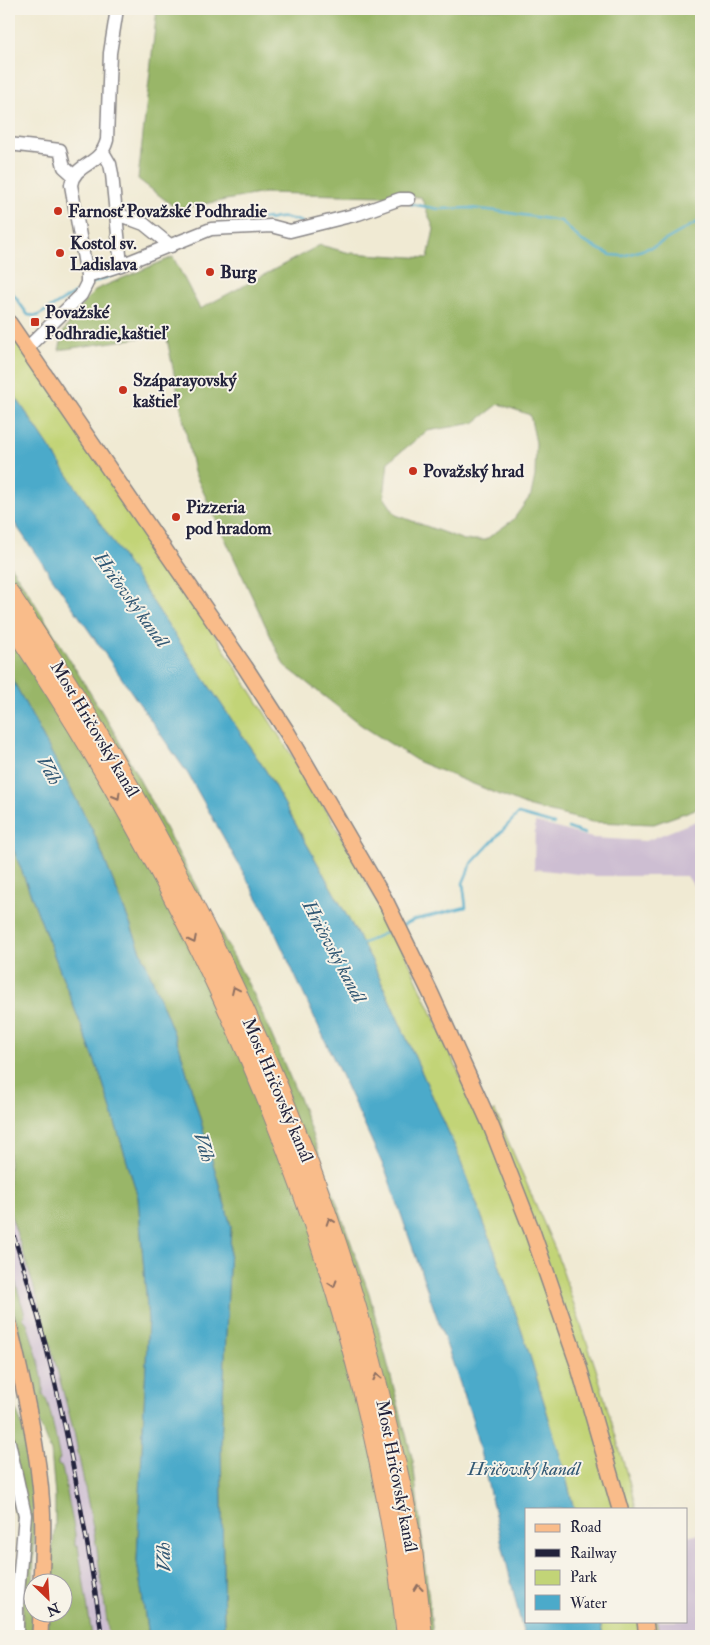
<svg xmlns="http://www.w3.org/2000/svg" width="710" height="1645" font-family="'IM FELL Double Pica',serif">
<style>
.industrial{fill:#cdbed2}
.green{fill:#c2d477;stroke:#727b59}
.forest{fill:#99b668;stroke:#5e6c52;fill-rule:evenodd}
.water{fill:#4baaca;stroke:#366682}
.lines{fill:none;stroke-linecap:round;stroke-linejoin:round}
.stream{stroke:#4baaca;stroke-width:2.5}
.minor-casing{stroke:#898687;stroke-width:15}
.major-casing{stroke:#898687;stroke-width:18}
.highway-casing{stroke:#898687;stroke-width:20}
.minor{stroke:#fff;stroke-width:12}
.major{stroke:#f9bc8a;stroke-width:15}
.highway{stroke:#f9bc8a;stroke-width:18}
.rail-casing{stroke:#22223b;stroke-width:4.5}
.rail{stroke:#f7f3e8;stroke-width:2.5;stroke-dasharray:8;stroke-linecap:butt}
.oneway{stroke:#8e6f62}
.poi-dot{fill:#c8321e;stroke:#f7f3e8;stroke-width:2}
.labels{text-anchor:middle;stroke-width:4;stroke-linejoin:round;paint-order:stroke}
.poi-label{font-size:18px;font-weight:bold;fill:#22223b;stroke:#f7f3e8;text-anchor:start}
.street-label{font-size:18px;fill:#22223b;stroke:#f7f3e8}
.water-label{font-size:19px;font-style:italic;fill:#325874;stroke:#f7f3e8}
</style>
<rect width="100%" height="100%" fill="#f7f3e8"/>
<filter id="ink" filterUnits="userSpaceOnUse"><feTurbulence type="fractalNoise" baseFrequency=".02" numOctaves="2"/><feDisplacementMap in="SourceGraphic" scale="10" xChannelSelector="R" yChannelSelector="G"/><feConvolveMatrix kernelMatrix="1 2 1 2 8 2 1 2 1" color-interpolation-filters="sRGB"/></filter>
<filter id="wash" filterUnits="userSpaceOnUse"><feTurbulence type="fractalNoise" baseFrequency=".0096" numOctaves="4" result="noise"/><feDisplacementMap in="SourceGraphic" scale="20" xChannelSelector="R" yChannelSelector="G"/><feGaussianBlur stdDeviation="1.12" result="paint"/><feColorMatrix in="noise" values="0 0 0 0 0 0 0 0 0 0 0 0 0 0 0 0 0 1.4 0 .05"/><feComposite in="paint" operator="in"/></filter>
<g filter="url(#wash)">
<rect width="100%" height="100%" fill="#f0ead3"/>
<!-- industrial -->
<path class="industrial" d="M701,819v78l-14,-21h-91l-62,-7 1,-47 57,16 54,3z
M9,1209l29,91 36,132 22,111 12,93h-16l-14,-89h-3v-14l-13,-66 -4,-2v-4l2,-2 -10,-48 -4,-14 -3,-3 -3,-24 -13,-47 -4,-5 2,-3 -16,-55z
M701,1533v103h-42l-3,-15h30v-85z"/>
<!-- green -->
<path class="green" d="M9,310l321,506 72,131 77,170 16,-6 60,138 41,120 34,116 6,24h-62l-12,-47 -32,-106 -34,-101 -39,-104 -86,-192 -105,-188 -257,-384z
M600,1621h56l3,15h-56z"/>
<!-- forest -->
<path class="forest" d="M157,9h544v798l-47,17 -62,-2 -62,-15 -111,-45 -58,-37 -77,-60 -90,-193 -28,-138 -107,16 5,-19 20,-29 13,-13 76,-32 27,52 120,-64 30,8 78,5 6,-29 -13,-32 -157,-4 -87,16 -39,-30zM499,404l31,11 6,28 -1,33 -4,19 -18,25 -28,20h-21l-68,-25 -12,-18 4,-35 39,-31 47,-8z
M9,564l17,25 87,141 141,265 45,103 70,195 44,168 20,175h-208l-1,-7 -3,-187 10,-216 -51,-177 -87,-218 -84,-158z
M9,838l92,239 37,120 10,123 -11,241 11,75h-39l-13,-93 -22,-111 -36,-132 -29,-91z
M9,1260l16,55 -2,3 4,5c6,21 18,51 16,71 7,6 14,53 17,65l-2,2v4l4,2 13,66v13h3l14,90h-45v-23l15,-1v-30h-13l6,-58v-29l-4,-43 -11,-27 -31,-134z
M9,1356l3,33 5,23 9,23 7,55 1,59 -2,87h-10l3,-95 -11,-32 -5,-23z"/>
<!-- water -->
<path class="water" d="M9,387l257,384 105,188 86,192 39,104 34,101 32,106 12,47h-48v112h74l3,15h-79l-52,-218 -85,-244 -120,-259 -79,-141 -179,-259z
M9,673l84,158 87,218 51,177 -10,216 3,187 1,7h-77l-11,-75 11,-241 -10,-123 -37,-120 -92,-239z"/>
<g class="lines">
<!-- stream -->
<path class="stream" d="M411,204l28,5 31,-1 27,3 64,10 21,20 29,14 12,1 32,-10 46,-26
M251,221l17,-3 1,2c12,-4 21,-2 33,2
M92,283l25,-10
M9,288l19,27 9,1 38,-23
M568,828l17,6
M403,925l11,-5 52,-13 -3,-24 8,-19 47,-50 36,10
M360,945l33,-16"/>
</g>
</g>
<g filter="url(#ink)">
<g class="lines">
<defs>
<path id="minor" d="M9,144l51,6 4,17 10,9
M103,152l7,12 2,10 9,91
M117,214l27,10 27,22
M87,276l34,-11 90,-36 60,-3 19,5 68,-17 42,-15h9
M27,348l54,-53 6,-12v-7l-16,-91c4,-23 29,-18 36,-45l3,-87 7,-44
M9,1442l16,73 -8,90v31"/>
<path id="major" d="M9,323l236,344 42,65 99,170 45,92 60,132 41,105 46,133 42,145
M9,1324c14,60 29,120 33,182 2,25 0,51 -1,76
M645,1621l2,15
M40,1636l1,-24"/>
<path id="highway" d="M9,592c169,253 311,532 378,831 8,33 16,66 22,100 6,38 10,75 14,113
M9,621c202,302 358,651 397,1015"/>
</defs>
<!-- minor casing -->
<use href="#minor" class="minor-casing"/>
<!-- major casing -->
<use href="#major" class="major-casing"/>
<!-- highway casing -->
<use href="#highway" class="highway-casing"/>
<!-- minor -->
<use href="#minor" class="minor"/>
<!-- major -->
<use href="#major" class="major"/>
<!-- highway -->
<use href="#highway" class="highway"/>
<defs>
<path id="rail" d="M9,1222c46,134 72,274 93,414"/>
</defs>
<!-- rail casing -->
<use href="#rail" class="rail-casing"/>
<!-- rail -->
<use href="#rail" class="rail"/>
</g>
<!-- one-way arrows -->
<defs><path id="oneway-chevron" d="M-2-3.5L2.5 0L-2 3.5" fill="none" stroke-width="1.6" stroke-linecap="round" stroke-linejoin="round" transform="scale(1.25)"/></defs>
<g class="oneway">
<use href="#oneway-chevron" transform="translate(117 796) rotate(60)"/>
<use href="#oneway-chevron" transform="translate(193 940) rotate(63)"/>
<use href="#oneway-chevron" transform="translate(235 990) rotate(-115)"/>
<use href="#oneway-chevron" transform="translate(330 1221) rotate(-109)"/>
<use href="#oneway-chevron" transform="translate(333 1284) rotate(73)"/>
<use href="#oneway-chevron" transform="translate(377 1377) rotate(-104)"/>
<use href="#oneway-chevron" transform="translate(418 1588) rotate(-96)"/>
</g>
</g>
<!-- markers -->
<g class="poi-dot">
<circle cx="58" cy="211" r="5"/>
<circle cx="60" cy="253" r="5"/>
<circle cx="210" cy="272" r="5"/>
<rect x="30" y="317" width="10" height="10" rx="2.5"/>
<circle cx="123" cy="390" r="5"/>
<circle cx="413" cy="471" r="5"/>
<circle cx="176" cy="517" r="5"/>
</g>
<g class="labels">
<!-- poi labels -->
<g class="poi-label">
<text x="68" y="217">Farnosť Považské Podhradie</text>
<text x="70" y="249">Kostol sv.<tspan x="70" dy="21">Ladislava</tspan></text>
<text x="220" y="278">Burg</text>
<text x="45" y="318">Považské<tspan x="45" dy="21">Podhradie,kaštieľ</tspan></text>
<text x="133" y="386">Száparayovský<tspan x="133" dy="21">kaštieľ</tspan></text>
<text x="423" y="477">Považský hrad</text>
<text x="186" y="513">Pizzeria<tspan x="186" dy="21">pod hradom</tspan></text>
</g>
<!-- street labels -->
<g class="street-label">
<text transform="translate(95 729) rotate(59)" y="6">Most Hričovský kanál</text>
<text transform="translate(278 1090) rotate(67)" y="6">Most Hričovský kanál</text>
<text transform="translate(397 1476) rotate(79)" y="6">Most Hričovský kanál</text>
</g>
<!-- water labels -->
<g class="water-label">
<text transform="translate(132 599) rotate(54)" y="7">Hričovský kanál</text>
<text transform="translate(50 770) rotate(61)" y="7">Váh</text>
<text transform="translate(335 951) rotate(62)" y="7">Hričovský kanál</text>
<text transform="translate(205 1147) rotate(72)" y="7">Váh</text>
<text x="524" y="1475">Hričovský kanál</text>
<text transform="translate(163 1557) rotate(-92)" y="7">Váh</text>
</g>
</g>
<!-- margin -->
<rect width="710" height="1645" fill="none" stroke="#f7f3e8" stroke-width="30"/>
<!-- legend -->
<rect x="525" y="1508" width="162" height="115" fill="#f7f3e8" stroke="#a29fa3"/>
<rect x="535" y="1524" width="25" height="8" fill="#f9bc8a" stroke="#a29fa3"/>
<text x="570" y="1532" font-size="15" fill="#22223b">Road</text>
<rect x="535" y="1549" width="25" height="8" fill="#22223b" stroke="#a29fa3"/>
<text x="570" y="1558" font-size="15" fill="#22223b">Railway</text>
<rect x="535" y="1570" width="25" height="15" fill="#c2d477" stroke="#a29fa3"/>
<text x="570" y="1582" font-size="15" fill="#22223b">Park</text>
<rect x="535" y="1595" width="25" height="15" fill="#4baaca" stroke="#a29fa3"/>
<text x="570" y="1608" font-size="15" fill="#22223b">Water</text>
<!-- north arrow -->
<g transform="translate(48 1598) rotate(155)"><circle r="24" fill="#f7f3e8" stroke="#a29fa3"/>
<path d="M0-4L9 19L0 12L-9 19Z" fill="#c8321e"/>
<text y="-8" font-size="14" font-weight="bold" text-anchor="middle" fill="#22223b">N</text>
</g>
</svg>
